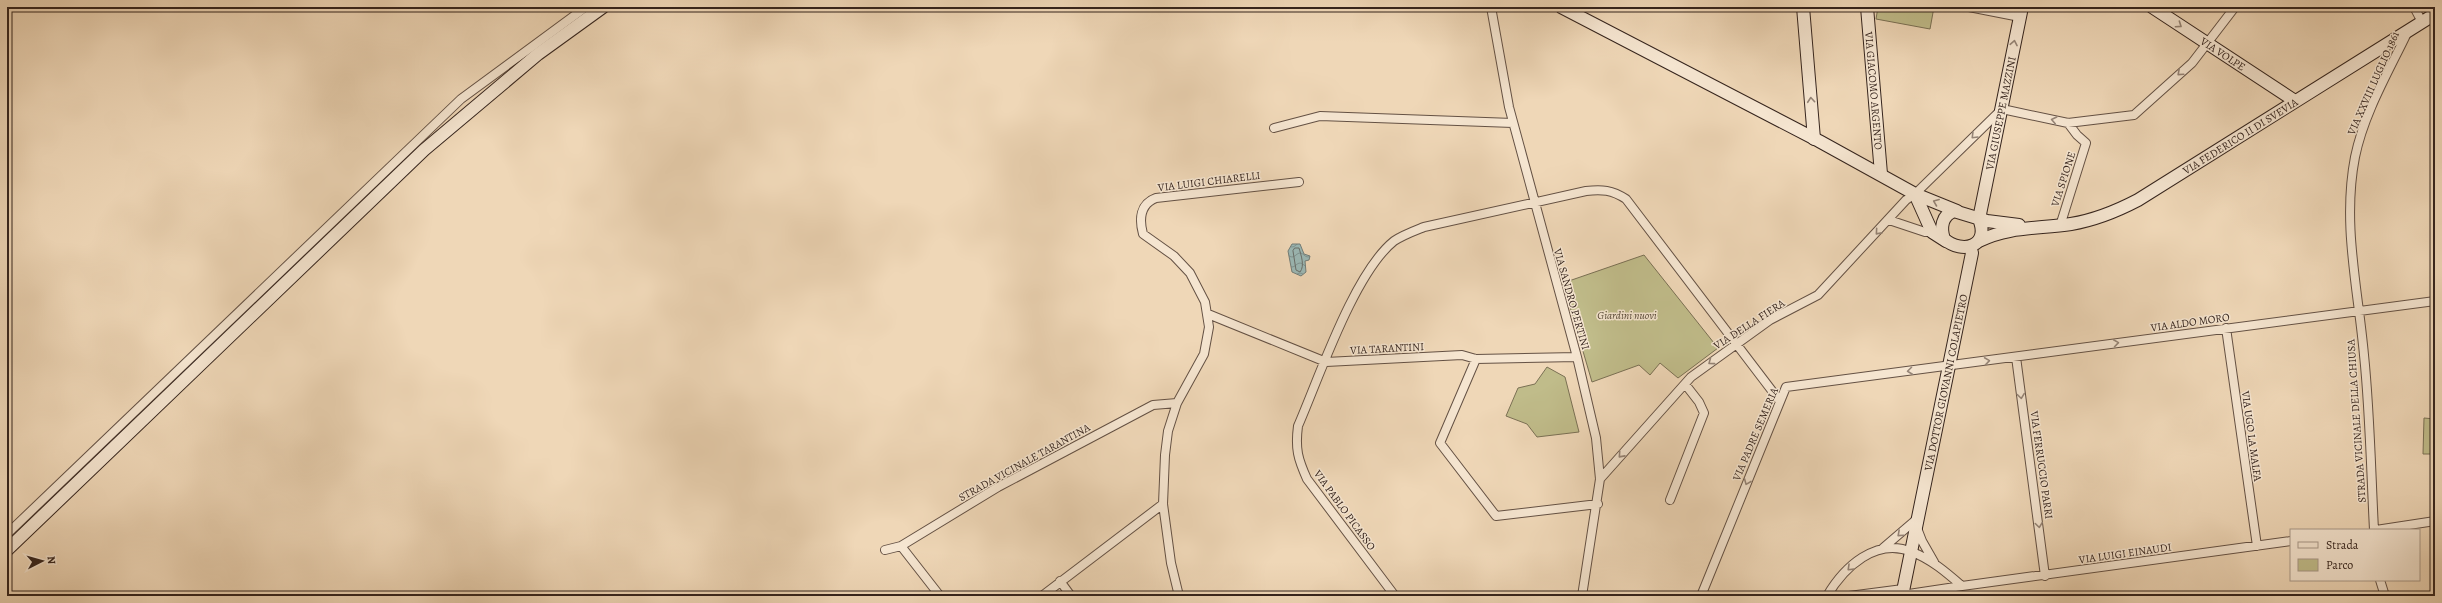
<svg xmlns="http://www.w3.org/2000/svg" width="2442" height="603" font-family="Alegreya,serif">
<style>
.green{fill:#c0bc8a;stroke:#7a7054}
.water{fill:url(#water-waves);stroke:#727d78}
.lines{fill:none;stroke-linecap:round;stroke-linejoin:round}
.shore{stroke:#686e69;stroke-width:1}
.minor-casing{stroke:#645144;stroke-width:10}
.secondary-casing{stroke:#35241d;stroke-width:14}
.minor{stroke:#f5e5d0;stroke-width:8}
.secondary{stroke:#f5e5d0;stroke-width:12}
.oneway{stroke:#958476}
.labels{text-anchor:middle;stroke-width:3;stroke-linejoin:round;paint-order:stroke}
.street-label{font-size:11px;fill:#35241d;stroke:#f5e5d0}
.park-label{font-size:11px;font-style:italic;fill:#584a38;stroke:#f5e5d0}
</style>
<defs>
<pattern id="water-waves" width="16" height="10" patternUnits="userSpaceOnUse"><rect width="16" height="10" fill="#9bb8b5"/><path d="M0 5q4-4 8 0t8 0" fill="none" stroke="#7f9593"/></pattern>
</defs>
<rect width="100%" height="100%" fill="#efd7b7"/>
<filter id="stains"><feTurbulence type="fractalNoise" baseFrequency=".005" numOctaves="4"/><feColorMatrix values="0 0 0 0 .2 0 0 0 0 .09 0 0 0 0 .02 0 0 0 .5 -.17"/></filter>
<radialGradient id="worn" r=".72"><stop offset=".6" stop-color="#630" stop-opacity="0"/><stop offset="1" stop-color="#630" stop-opacity=".3"/></radialGradient>
<!-- green -->
<path class="green" d="M1878,7h56l-4,22 -54,-10z
M1644,255l74,93 -40,30 -18,-15 -10,12 -11,-10 -47,17 -29,-99z
M1547,367l18,10 14,55 -42,5 -10,-13 -21,-8 12,-28 17,-4z
M2424,418l11,1v35h-12z"/>
<!-- water -->
<path class="water" d="M1292,244h8l4,10 6,2 -1,4 -4,1 1,11 -5,4 -9,-4 -4,-21z"/>
<g class="lines">
<!-- shore -->
<path class="shore" d="M1295,248h4c2,7 6,18 1,24l-4,-2 -3,-19z"/>
<defs>
<path id="minor" d="M1491,7l18,100 68,250 19,81 4,41 -18,117
M1969,7l51,10
M2414,7l8,15
M1274,128l46,-12 193,7
M1889,220l36,12h7
M2060,226l26,-83 -9,-8 -9,-12
M1208,314l118,48 136,-7 14,4 101,-2
M2226,328l31,218
M2016,357l29,219
M1476,359l-36,84 56,73 102,-12
M1600,479l91,-102 79,-57 48,-25 88,-95 9,-6 87,-85 66,14 66,-8 58,-52 43,-56
M1670,500l34,-87 -5,-11 -14,-18
M1917,528l5,13 12,21
M2374,530c-3,-58 -4,-117 -10,-175 -6,-67 -22,-131 -9,-198 9,-44 34,-86 53,-126
M2376,530l59,-9
M7,534l454,-435 125,-92
M901,546l39,50
M1883,548l35,-30
M885,550l16,-4 97,-59 155,-82 24,-2
M2380,580l5,16
M1060,581l11,15
M1962,586l329,-45
M1042,596l121,-92
M1179,596l-8,-33 -8,-59 2,-49 3,-24 9,-28 27,-49 5,-27 -4,-25 -15,-29 -16,-17 -31,-22c-4,-15 -3,-30 13,-36l143,-16
M1395,596l-88,-117c-9,-20 -12,-30 -9,-53 21,-48 56,-153 96,-185 9,-6 20,-10 30,-14l162,-36c16,-2 26,-1 40,8l153,201
M1701,596l85,-209 649,-86
M1827,596c17,-29 49,-59 85,-44 19,7 35,21 50,34l-60,9
M1849,596l54,-7"/>
<g id="secondary">
<path d="M1561,7l258,134 96,53 42,17"/>
<path d="M1803,7l11,132"/>
<path id="s1" d="M1867,7l14,167"/>
<path id="s2" d="M2152,7l143,94"/>
<path d="M1915,194l17,38 14,9"/>
<path id="s3" d="M1979,219l43,-212"/>
<path d="M1979,219c11,27 -16,36 -35,20 -4,-11 -2,-24 10,-28l33,10 32,4"/>
<path id="s4" d="M1979,241c30,-15 61,-12 92,-17 24,-4 46,-13 67,-24l297,-186"/>
<path d="M7,550l417,-400 114,-96 65,-47"/>
<path id="s5" d="M1902,596l70,-343 -2,-6"/>
</g>
</defs>
<!-- minor casing -->
<use href="#minor" class="minor-casing"/>
<!-- secondary casing -->
<use href="#secondary" class="secondary-casing"/>
<!-- minor -->
<use href="#minor" class="minor"/>
<!-- secondary -->
<use href="#secondary" class="secondary"/>
</g>
<!-- one-way arrows -->
<defs><path id="oneway-chevron" d="M-2-3.5L2.5 0L-2 3.5" fill="none" stroke-width="1.6" stroke-linecap="round" stroke-linejoin="round"/></defs>
<g class="oneway">
<use href="#oneway-chevron" transform="translate(2179 25) rotate(34)"/>
<use href="#oneway-chevron" transform="translate(2014 43) rotate(-79)"/>
<use href="#oneway-chevron" transform="translate(2180 73) rotate(138)"/>
<use href="#oneway-chevron" transform="translate(1811 100) rotate(-95)"/>
<use href="#oneway-chevron" transform="translate(2054 120) rotate(-168)"/>
<use href="#oneway-chevron" transform="translate(1974 136) rotate(135)"/>
<use href="#oneway-chevron" transform="translate(1936 202) rotate(-158)"/>
<use href="#oneway-chevron" transform="translate(1878 232) rotate(131)"/>
<use href="#oneway-chevron" transform="translate(2116 343) rotate(-8)"/>
<use href="#oneway-chevron" transform="translate(1987 361) rotate(-8)"/>
<use href="#oneway-chevron" transform="translate(1711 362) rotate(143)"/>
<use href="#oneway-chevron" transform="translate(1910 371) rotate(173)"/>
<use href="#oneway-chevron" transform="translate(2021 396) rotate(82)"/>
<use href="#oneway-chevron" transform="translate(1621 455) rotate(132)"/>
<use href="#oneway-chevron" transform="translate(1747 482) rotate(112)"/>
<use href="#oneway-chevron" transform="translate(2039 525) rotate(82)"/>
<use href="#oneway-chevron" transform="translate(1900 534) rotate(138)"/>
<use href="#oneway-chevron" transform="translate(1850 568) rotate(136)"/>
</g>
<g class="labels">
<!-- street labels -->
<g class="street-label">
<text dy="4" stroke="none"><textPath href="#s2" startOffset="85">VIA VOLPE</textPath></text>
<text transform="translate(2373 83) rotate(-66)" y="4">VIA XXVIII LUGLIO 1861</text>
<text dy="4" stroke="none"><textPath href="#s1" startOffset="84">VIA GIACOMO ARGENTO</textPath></text>
<text dy="4" stroke="none"><textPath href="#s3" startOffset="108">VIA GIUSEPPE MAZZINI</textPath></text>
<text dy="4" stroke="none"><textPath href="#s4" startOffset="286">VIA FEDERICO II DI SVEVIA</textPath></text>
<text transform="translate(2063 179) rotate(-72)" y="4">VIA SPIONE</text>
<text transform="translate(1209 181) rotate(-7)" y="4">VIA LUIGI CHIARELLI</text>
<text transform="translate(1572 299) rotate(74)" y="4">VIA SANDRO PERTINI</text>
<text transform="translate(2190 322) rotate(-8)" y="4">VIA ALDO MORO</text>
<text transform="translate(1749 324) rotate(-33)" y="4">VIA DELLA FIERA</text>
<text transform="translate(1387 348) rotate(-3)" y="4">VIA TARANTINI</text>
<text dy="4" stroke="none"><textPath href="#s5" startOffset="218">VIA DOTTOR GIOVANNI COLAPIETRO</textPath></text>
<text transform="translate(2356 421) rotate(-94)" y="4">STRADA VICINALE DELLA CHIUSA</text>
<text transform="translate(1755 434) rotate(-67)" y="4">VIA PADRE SEMERIA</text>
<text transform="translate(2252 436) rotate(82)" y="4">VIA UGO LA MALFA</text>
<text transform="translate(1024 462) rotate(-29)" y="4">STRADA VICINALE TARANTINA</text>
<text transform="translate(2042 465) rotate(82)" y="4">VIA FERRUCCIO PARRI</text>
<text transform="translate(1345 510) rotate(54)" y="4">VIA PABLO PICASSO</text>
<text transform="translate(2125 553) rotate(-8)" y="4">VIA LUIGI EINAUDI</text>
</g>
<!-- park labels -->
<g class="park-label">
<text x="1627" y="319">Giardini nuovi</text>
</g>
</g>
<!-- margin -->
<rect width="2442" height="603" fill="none" stroke="#efd7b7" stroke-width="24"/>
<rect x="8" y="8" width="2426" height="587" fill="none" stroke="#35241d" stroke-width="2"/>
<rect x="12" y="12" width="2418" height="579" fill="none" stroke="#35241d"/>
<!-- legend -->
<rect x="2290" y="529" width="130" height="52" fill="#f5e5d0" stroke="#a89888"/>
<rect x="2298" y="542" width="20" height="6" fill="#f5e5d0" stroke="#a89888"/>
<text x="2326" y="549" font-size="12" fill="#35241d">Strada</text>
<rect x="2298" y="559" width="20" height="12" fill="#c0bc8a" stroke="#a89888"/>
<text x="2326" y="569" font-size="12" fill="#35241d">Parco</text>
<!-- north arrow -->
<g transform="translate(42 561) rotate(84)" stroke="#f5e5d0" stroke-width="3" paint-order="stroke">
<path d="M0-3L7 15L0 10L-7 15Z" fill="#35241d"/>
<text y="-6" font-size="11" font-weight="bold" text-anchor="middle" fill="#35241d">N</text>
</g>
<rect width="100%" height="100%" filter="url(#stains)"/>
<rect width="100%" height="100%" fill="url(#worn)"/>
</svg>
